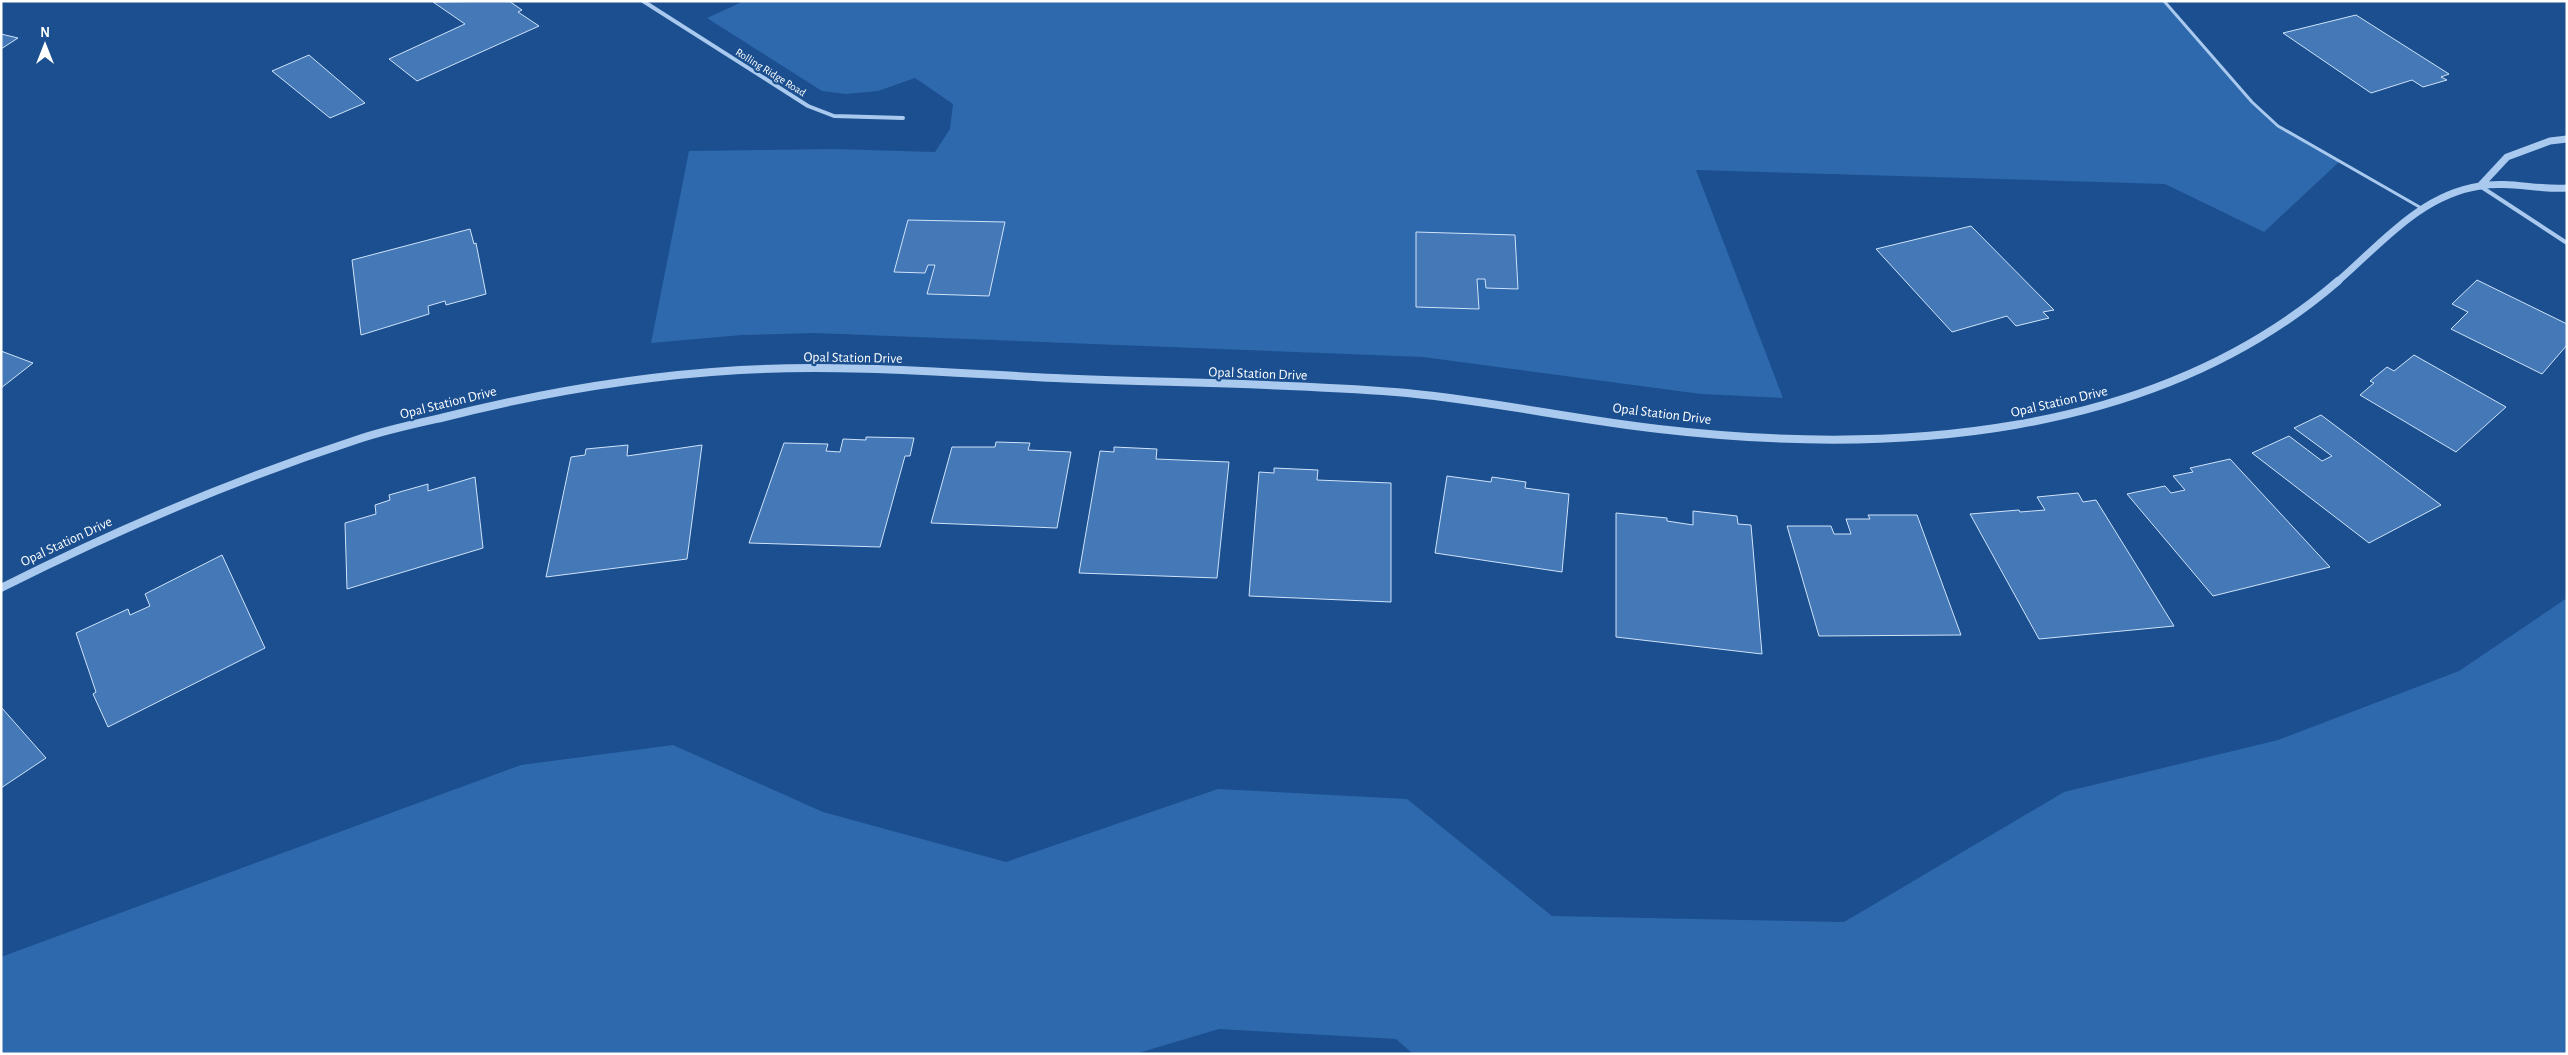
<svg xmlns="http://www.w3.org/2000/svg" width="2568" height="1055" font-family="'Alegreya Sans',sans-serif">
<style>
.green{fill:#2e69ad}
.building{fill:#4478b7;stroke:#cfe3fa}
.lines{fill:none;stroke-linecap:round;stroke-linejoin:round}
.service{stroke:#a9c9ee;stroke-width:3}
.minor{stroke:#a9c9ee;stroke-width:4}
.tertiary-far1{stroke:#a9c9ee;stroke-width:7}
.tertiary{stroke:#a9c9ee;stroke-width:8}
.labels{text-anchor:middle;stroke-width:4.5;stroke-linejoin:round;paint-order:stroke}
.far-street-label{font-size:11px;fill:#fff;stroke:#1b4f8f}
.street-label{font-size:14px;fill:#fff;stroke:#1b4f8f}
</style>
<rect width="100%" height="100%" fill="#1b4f8f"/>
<!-- green -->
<path class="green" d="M744,1h1420l88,101 26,24 61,36 -75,70 -99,-48 -469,-14 87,228 -82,-4 -278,-37 -609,-24 -72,2 -91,8 38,-192 146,-2 100,3 15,-23 3,-25 -38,-26 -37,13 -32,3 -24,-3 -115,-73z
M2567,598v456h-1154l-17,-15 -177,-10 -84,25h-1134v-97l520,-192 152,-20 150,67 183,50 212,-73 189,10 145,117 292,6 220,-130 214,-52 181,-69z"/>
<!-- building -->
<path class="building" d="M509,1l13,9 -4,2 21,14 -122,55 -28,-22 76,-35 -32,-22z
M2356,15l93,59 -8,3 6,3 -24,7 -11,-7 -41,13 -88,-60z
M1,34l17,4 -17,11z
M309,55l56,48 -35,15 -58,-47z
M908,220l97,2 -16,74 -62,-2 8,-29h-7l-3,8 -31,-1z
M1971,226l83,84 -11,2 6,6 -33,8 -9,-10 -55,16 -76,-83z
M470,229l4,15 2,-1 10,51 -40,11 -1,-4 -17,5 1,8 -68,21 -9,-75z
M1416,232l99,3 3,54 -32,-1 -1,-9h-8l2,30 -63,-2z
M2477,280l90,44v21l-25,29 -91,-45 17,-17 -16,-8z
M1,351l32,12 -32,25z
M2414,355l92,52 -50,45 -96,-57 14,-12 -4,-2 17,-14 7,4z
M2321,415l120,90 -72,38 -117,-90 37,-17 33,25 10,-5 -38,-28z
M866,437l48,1 -4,18h-5l-25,91 -131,-4 35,-100 44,1 -2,7 14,1 3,-13 23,1z
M996,442l34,1 -2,7 43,2 -14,76 -126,-5 21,-76h43z
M628,445l-1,11 75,-11 -15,114 -141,18 25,-120 14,-2 1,-6z
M1114,447l43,2 -1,10 73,3 -12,116 -138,-5 21,-122 14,1z
M2230,459l100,108 -117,29 -86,-102 38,-8 6,7 14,-3 -12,-14 20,-4 -3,-4z
M1274,468l44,2 -1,10 74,3v119l-142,-6 10,-124 15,1z
M1447,476l44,6 1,-5 34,5 -1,6 44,6 -7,78 -127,-19z
M475,477l8,71 -136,41 -2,-66 31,-9 -1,-9 15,-5 -1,-5 39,-11v7z
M2078,493l5,9 13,-2 78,126 -135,13 -69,-125 49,-4 1,2 25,-2 -8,-13z
M1693,511l44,5 1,8 13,1 11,129 -146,-17v-124l51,5v3l26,4z
M1868,515h49l44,120 -142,1 -32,-110h44l3,8h17l-5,-15h24z
M222,555l43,93 -157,79 -15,-33 3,-2 -20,-59 52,-24 2,6 20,-9 -5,-12z
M1,707l45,51 -45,30z"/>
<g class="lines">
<!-- service -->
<path class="service" d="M2164,1l88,101 26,24 145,83"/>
<!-- minor -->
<path class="minor" d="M643,1l165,105 26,10 69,2
M2480,186l87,57"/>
<!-- tertiary-far1 -->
<path class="tertiary-far1" d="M2480,186l27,-29 43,-16 17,-2
M2337,282c43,-37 83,-87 143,-96 28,-5 58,4 87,2"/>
<!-- tertiary -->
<path class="tertiary" d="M1,588c115,-58 235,-109 358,-149 27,-9 55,-15 82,-21 98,-25 198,-42 299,-48 105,-6 211,3 315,8 112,5 228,5 340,14 88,7 175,27 264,37 231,27 495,11 679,-148"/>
</g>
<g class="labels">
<!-- far-street labels -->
<g class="far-street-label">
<text transform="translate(771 72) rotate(32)" y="4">Rolling Ridge Road</text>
</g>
<!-- street labels -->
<g class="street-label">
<text transform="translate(853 357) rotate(1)" y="5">Opal Station Drive</text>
<text transform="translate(1258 373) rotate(2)" y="5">Opal Station Drive</text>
<text transform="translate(2059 401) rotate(-13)" y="5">Opal Station Drive</text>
<text transform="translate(448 402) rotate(-14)" y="5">Opal Station Drive</text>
<text transform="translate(1662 413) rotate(7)" y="5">Opal Station Drive</text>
<text transform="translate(66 541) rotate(-25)" y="5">Opal Station Drive</text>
</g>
</g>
<!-- border -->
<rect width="2568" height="1055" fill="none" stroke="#ffffff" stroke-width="5"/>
<!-- north arrow -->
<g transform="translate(45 45)" stroke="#1b4f8f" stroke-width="4" paint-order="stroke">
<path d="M0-4L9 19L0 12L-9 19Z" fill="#ffffff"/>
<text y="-8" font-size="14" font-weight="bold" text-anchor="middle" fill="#ffffff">N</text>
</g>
</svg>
